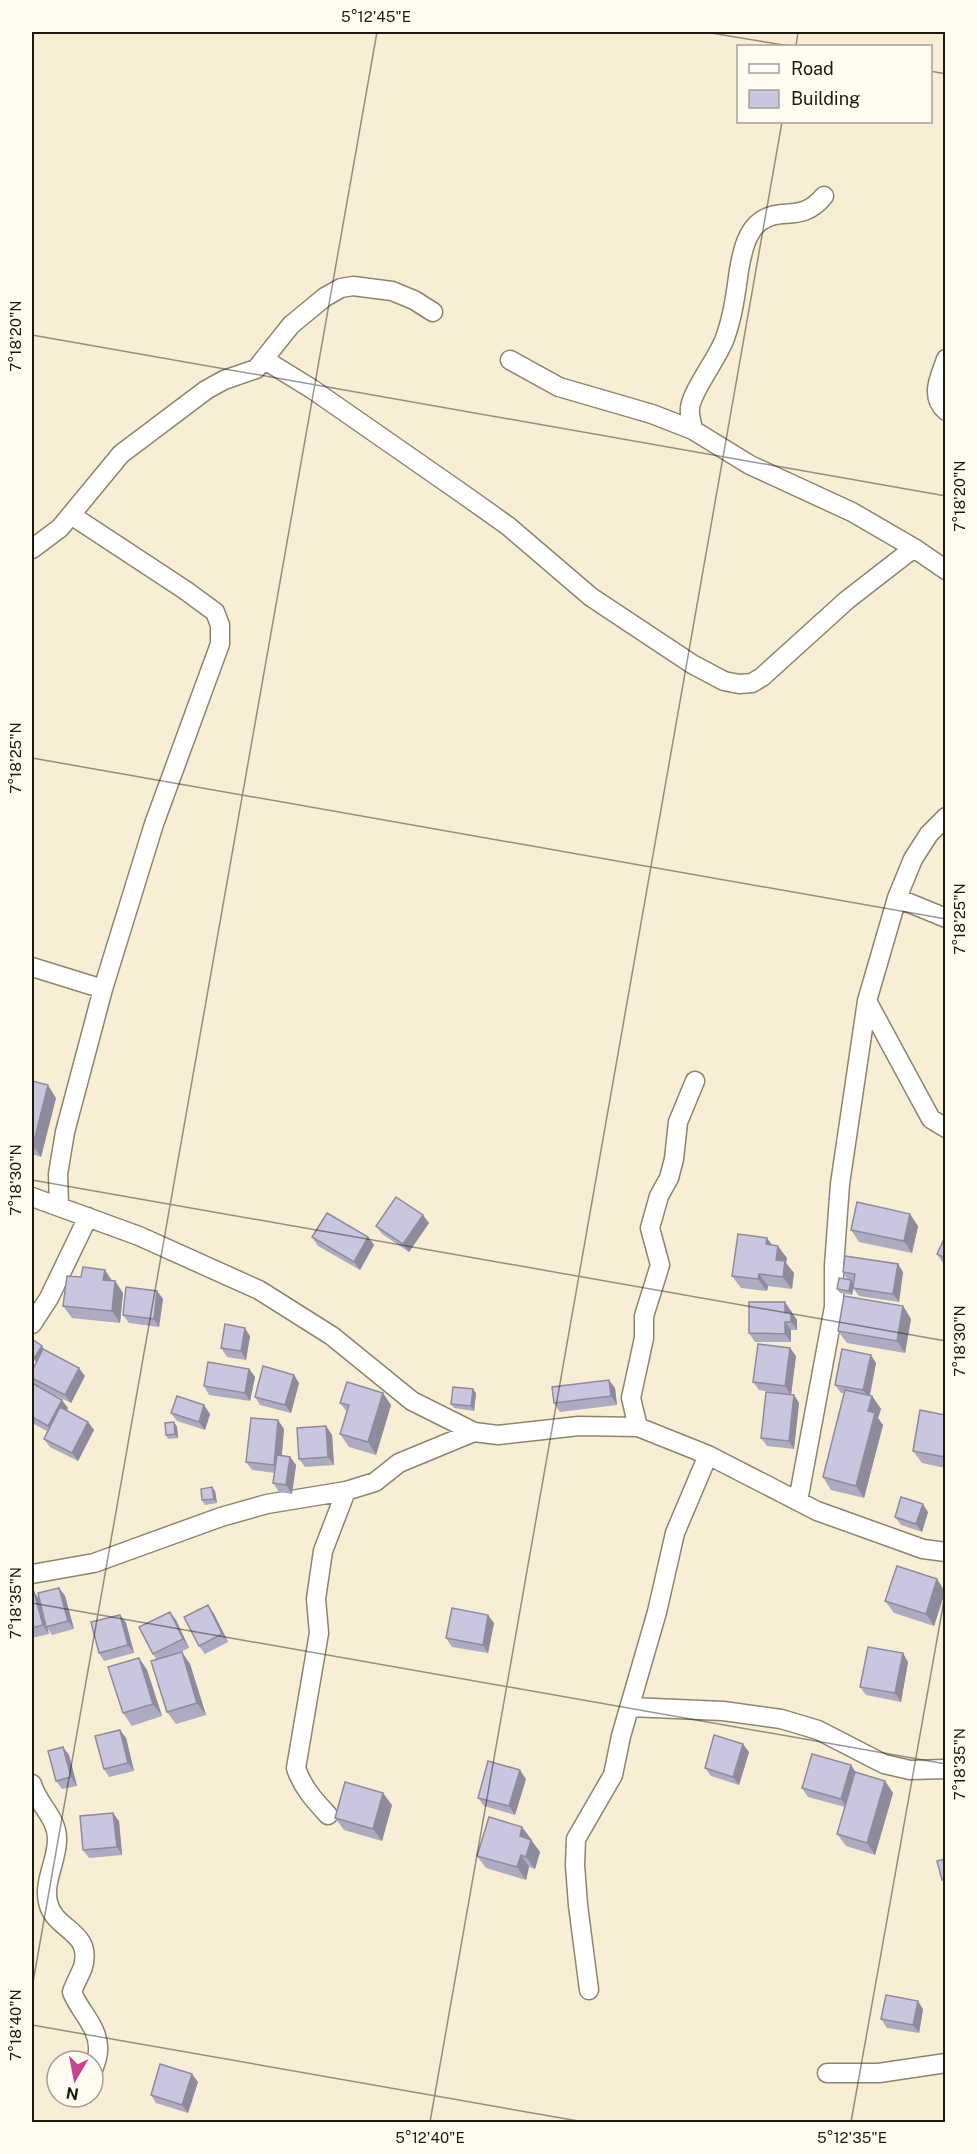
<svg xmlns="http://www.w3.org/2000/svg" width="977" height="2154" font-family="'Public Sans',sans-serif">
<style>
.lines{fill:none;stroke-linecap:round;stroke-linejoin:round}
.minor-casing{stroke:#8e846e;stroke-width:21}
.minor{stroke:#fff;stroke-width:18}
.wall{fill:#adabc0}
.shaded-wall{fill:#8d8b9c}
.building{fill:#c9c7df;stroke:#8d8b9c;stroke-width:1.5}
.ticks{fill:none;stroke:#1d1911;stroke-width:1.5;stroke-opacity:0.45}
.neatline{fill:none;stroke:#1d1911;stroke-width:2}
.ticks-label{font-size:15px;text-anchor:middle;fill:#1d1911}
</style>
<rect width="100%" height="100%" fill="#f8edd5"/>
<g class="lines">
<defs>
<path id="minor" d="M946,359c-6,18 -17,37 0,52
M265,360l47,29 151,105 45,32 83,71 101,67 32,17 15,3 13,-1 10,-6 85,-77 67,-52
M510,360l49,27 93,27 41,16 57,35 102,47 62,36 32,22
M693,430c-1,-7 -4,-15 -3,-22 1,-16 28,-50 35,-70 8,-22 11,-46 14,-68 3,-16 7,-39 22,-49 21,-15 40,3 63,-25
M32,549l28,-21 61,-74 85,-64 18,-10 32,-11 35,-44 34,-28 16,-9 12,-2 39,5 22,9 19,12
M897,898l49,20
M32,967l71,22
M867,1001l64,118 15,9
M32,1197l107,39 120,54 73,46 80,65 62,31
M59,1206l-1,-32 7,-42 38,-143 51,-165 66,-180v-19l-5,-13 -30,-22 -114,-75
M32,1324l17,-26 39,-81
M638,1427l-7,-29 13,-60v-22l16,-51 -10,-37 9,-32 10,-18 5,-19 4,-37 17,-41
M798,1501l36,-194v-41l6,-82 27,-183 30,-103 16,-39 16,-25 17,-17
M32,1574l62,-11 127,-46 46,-13 79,-13 29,-9 24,-19 75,-31 24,3 81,-9 59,1 70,28 109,56 106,38 23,3
M630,1707l93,4 58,8 37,11 66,34 26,6 36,-1
M32,1784c5,19 25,34 25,54 1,21 -14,43 -9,64 6,29 45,28 35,65 -3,8 -8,16 -11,25 7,19 28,36 26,59 0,6 -3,13 -5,19
M328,1815c-13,-14 -26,-28 -32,-47l23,-135 -3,-34 7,-48 23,-60
M589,1990l-11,-85 -3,-40 1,-26 37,-64 8,-39 36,-124 18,-79 33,-78
M827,2073h52l67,-10"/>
</defs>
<!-- minor casing -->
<use href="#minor" class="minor-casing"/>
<!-- minor -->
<use href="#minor" class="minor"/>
</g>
<!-- wall -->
<path class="wall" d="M32,1081l24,17 -15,59 -9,-3z
M429,1223l-20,29 -27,-18 -6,-8z
M918,1226l-6,27 -53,-11 -8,-12z
M312,1237h56l6,8 -14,25 -42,-24z
M945,1237v29l-8,-12z
M772,1245l15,13 -1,5 8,10 -2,16 -24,-3 -1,5 -26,-3 -9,-12z
M843,1272h60l-4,30 -40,-6 -6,-8 -1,7 -12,-2 -3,-4 10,-10z
M112,1280l3,1 8,12 -3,30 -48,-5 -9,-12z
M157,1291l6,8 -4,28 -30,-4 -6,-8z
M903,1306l8,13 -6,34 -58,-10 -9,-12z
M791,1310v2l6,8v10h-6v12h-36l-6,-9z
M250,1336l-4,24 -19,-3 -6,-9z
M32,1339l10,7 2,4 41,26 -14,27 -36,-18 -3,-5v-9l4,-9 -4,-3z
M796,1356l-5,39 -32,-5 -6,-8z
M876,1363l-6,33h2l9,13 -3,9 5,7 -19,73 -33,-8 -8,-13 21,-84h-3l-6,-8z
M249,1369l6,8 -5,24 -41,-6 -5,-9z
M32,1383l36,25 -1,3 21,11 6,8 -16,31 -28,-14 -6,-8 3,-8 -15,-8z
M299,1383l-8,30 -31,-8 -5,-8z
M615,1388l2,17 -57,7 -6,-9z
M476,1393l-2,18 -20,-3 -3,-4z
M794,1395l5,8 -5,46 -27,-3 -6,-8z
M340,1403l51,2 -15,50 -27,-8 -9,-13 7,-22z
M171,1413l39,1 -5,16 -28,-9z
M945,1415v53l-23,-5 -9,-12z
M174,1422l3,5 1,11 -10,1 -2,-4z
M326,1426l6,9 2,30 -29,2 -6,-8z
M284,1429l-2,26 8,2 6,8 -4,29 -13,-2 -6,-9 2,-10 -23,-3 -6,-8z
M212,1487l3,4 2,12 -12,2 -3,-5z
M928,1512l-6,20 -21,-7 -6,-8z
M937,1579l8,13 -11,34 -40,-13 -9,-12z
M59,1588l6,8 9,33 -22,6 -5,-7 2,6 -17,4v-45l7,6z
M208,1605l6,9 14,28 -23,12 -6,-8z
M120,1615l6,8 8,30 -30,8 -5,-8z
M176,1620l13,28 -11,5 12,11 16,51 -30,9 -9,-12 -11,-53 -3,-5z
M494,1623l-6,30 -36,-6 -6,-9z
M139,1658l8,12 15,46 -30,10 -9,-13z
M908,1662l-7,40 -35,-7 -6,-8z
M120,1730l6,8 8,33 -25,6 -5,-8z
M749,1752l-10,33 -28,-9 -6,-8z
M69,1755l8,31 -15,3 -6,-8z
M856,1773l29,8 8,12 -18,62 -29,-9 -9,-12 8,-27 -37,-10 -6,-9z
M526,1779l-11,36 -31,-9 -6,-8z
M392,1805l-10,36 -38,-11 -9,-12z
M119,1821l3,34 -33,3 -6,-8z
M522,1827l18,25 -5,17 -6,-2 -3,13 -40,-12 -9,-12z
M923,2009l-4,24 -32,-5 -6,-9z
M198,2082l-10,31 -32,-10 -5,-8z"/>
<!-- shaded-wall -->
<path class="shaded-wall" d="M48,1085l8,13 -15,59 -8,-12z
M910,1214l8,12 -6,27 -8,-12z
M423,1215l6,8 -20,29 -6,-8z
M368,1237l6,8 -14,25 -6,-8z
M767,1238l9,12 -10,-6z
M778,1246l9,12 -1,5 8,10 -2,16 -9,-12 -7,-17z
M898,1264l5,8 -4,30 -6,-8z
M105,1270l8,12 -10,-2z
M759,1274l9,12 -1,5 -9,-12z
M851,1280l3,4 -2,11 -3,-4z
M115,1281l8,12 -3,30 -8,-12z
M157,1291l6,8 -4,28 -5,-8z
M785,1302l12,18v10l-12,-18z
M903,1306l8,13 -6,34 -8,-12z
M785,1322l6,8v12l-6,-8z
M245,1328l5,8 -4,24 -5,-9z
M42,1346l2,4 -7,12 -3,-4z
M790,1348l6,8 -5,39 -6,-9z
M871,1355l5,8 -7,35 -6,-8z
M79,1368l6,8 -14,27 -6,-8z
M249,1369l6,8 -5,24 -5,-8z
M294,1375l5,8 -8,30 -6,-8z
M609,1380l6,8 2,17 -6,-9z
M473,1389l3,4 -2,18 -3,-5z
M383,1393l8,12 -15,50 -8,-13z
M794,1395l5,8 -5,46 -5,-8z
M872,1396l9,13 -3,9 5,7 -19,73 -8,-12 12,-75z
M62,1400l6,8 -14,27 -6,-9z
M204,1405l6,9 -5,16 -6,-8z
M278,1420l6,9 -4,44 -6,-8z
M88,1422l6,8 -16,31 -6,-8z
M174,1422l3,5 1,11 -3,-4z
M326,1426l6,9 2,30 -6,-8z
M32,1442l2,4 -2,5z
M290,1457l6,8 -4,29 -6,-9z
M212,1487l3,4 2,12 -3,-4z
M923,1504l5,8 -6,20 -6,-8z
M937,1579l8,13 -11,34 -8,-12z
M59,1588l6,8 9,33 -6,-8z
M34,1592l6,8 9,34 -6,-9z
M208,1605l6,9 14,28 -6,-8z
M170,1612l6,8 13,28 -6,-9z
M120,1615l6,8 8,30 -6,-8z
M488,1615l6,8 -6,30 -5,-8z
M182,1652l8,12 16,51 -9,-12z
M903,1653l5,9 -7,40 -6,-9z
M139,1658l8,12 15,46 -9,-12z
M120,1730l6,8 8,33 -6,-8z
M743,1744l6,8 -10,33 -6,-8z
M63,1747l6,8 8,31 -6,-9z
M851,1765l6,9 -10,34 -6,-9z
M520,1770l6,9 -11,36 -6,-9z
M885,1781l8,12 -18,62 -8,-12z
M383,1793l9,12 -10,36 -9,-12z
M113,1813l6,8 3,34 -5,-8z
M522,1827l9,12 -3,9 -8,-12z
M531,1840l9,12 -5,17 -9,-12z
M521,1855l8,12 -3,13 -9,-13z
M918,2001l5,8 -4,24 -6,-8z
M192,2074l6,8 -10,31 -6,-8z"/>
<!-- building -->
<path class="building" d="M32,1081l16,4 -15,60 -1,-1z
M396,1197l27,18 -20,29 -27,-18z
M857,1202l53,12 -6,27 -53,-11z
M327,1213l41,24 -14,25 -42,-25z
M738,1234l29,4 -1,6 12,2 -2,14 9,1 -2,16 -24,-3 -1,5 -26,-3z
M945,1237v21l-8,-4z
M845,1256l53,8 -5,30 -40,-6 2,-14 -12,-2z
M83,1267l22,3 -2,10 12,1 -3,30 -49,-5 4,-30 14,1z
M839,1278l12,2 -2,11 -12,-2z
M126,1287l31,4 -3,28 -31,-4z
M844,1296l59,10 -6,35 -59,-10z
M749,1302h36v10h6v10h-6v12l-36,-1z
M225,1324l20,4 -4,23 -20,-3z
M32,1339l10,7 -8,12 -2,-1z
M758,1344l32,4 -5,38 -32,-4z
M43,1349l36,19 -14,27 -33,-17v-7z
M842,1349l29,6 -8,35 -28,-5z
M208,1362l41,7 -4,24 -41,-7z
M263,1366l31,9 -9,30 -30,-8z
M609,1380l2,16 -57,7 -2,-16z
M347,1382l36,11 -15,49 -28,-8 9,-29 -9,-2z
M32,1383l30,17 -14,26 -16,-9z
M453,1387l20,2 -2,17 -20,-2z
M845,1390l27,6 -4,15 7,2 -19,73 -33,-9z
M766,1392l28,3 -5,46 -28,-3z
M177,1396l27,9 -5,17 -28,-9z
M60,1407l28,15 -16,31 -28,-14z
M920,1410l25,5v42l-32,-6z
M251,1418l27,2 -4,45 -28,-3z
M174,1422l1,12 -9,1 -1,-12z
M326,1426l2,31 -29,2 -2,-31z
M277,1455l13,2 -4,28 -13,-2z
M212,1487l2,12 -12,1 -1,-11z
M901,1497l22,7 -7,20 -21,-7z
M897,1566l40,13 -11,35 -41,-13z
M59,1588l9,33 -22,6 -8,-34z
M34,1592l9,33 -11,3v-35z
M208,1605l14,29 -23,12 -15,-29z
M452,1608l36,7 -5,30 -37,-7z
M170,1612l13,27 -30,15 -14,-27z
M120,1615l8,30 -29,8 -8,-31z
M868,1647l35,6 -8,40 -35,-6z
M182,1652l15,51 -30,9 -16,-51z
M139,1658l14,46 -30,9 -15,-46z
M120,1730l8,33 -24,6 -9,-33z
M714,1735l29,9 -10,33 -28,-9z
M63,1747l8,30 -15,4 -8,-30z
M812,1754l39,11 -10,34 -39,-11z
M488,1761l32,9 -11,36 -31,-8z
M855,1772l30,9 -18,62 -30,-9z
M345,1782l38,11 -10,36 -38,-11z
M113,1813l4,34 -34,3 -3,-34z
M489,1817l33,10 -2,9 11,4 -5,17 -5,-2 -4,12 -40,-11z
M945,1859v20l-3,1 -5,-19z
M886,1995l32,6 -5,24 -32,-6z
M160,2064l32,10 -10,31 -31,-10z"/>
<!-- ticks -->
<path class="ticks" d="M705,32l85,14M796,46l2,-14M930,71l16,3M32,335l914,161M32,758l914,161M32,1180l914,161M32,1603l914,161M32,1988l345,-1956M32,2025l552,97M430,2122l352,-2000M851,2122l95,-533"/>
<!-- border -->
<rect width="977" height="2154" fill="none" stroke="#fffbf1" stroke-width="66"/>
<!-- legend -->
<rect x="737" y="45" width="195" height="78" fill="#fffbf1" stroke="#a5a197" stroke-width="1.5"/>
<rect x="749" y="64" width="30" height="9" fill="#ffffff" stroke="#a5a197" stroke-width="1.5"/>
<text x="791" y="75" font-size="18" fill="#1d1911">Road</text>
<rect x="749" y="90" width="30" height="18" fill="#c9c7df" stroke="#a5a197" stroke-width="1.5"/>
<text x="791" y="105" font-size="18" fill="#1d1911">Building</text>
<!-- north arrow -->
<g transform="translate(75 2079) rotate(190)"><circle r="28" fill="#fffbf1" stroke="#a5a197" stroke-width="1.5"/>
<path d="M0-4.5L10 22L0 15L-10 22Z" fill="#c6458e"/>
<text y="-9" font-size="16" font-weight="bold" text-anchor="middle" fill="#1d1911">N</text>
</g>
<rect x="33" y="33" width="911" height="2088" class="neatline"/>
<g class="ticks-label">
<text x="376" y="22">5°12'45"E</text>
<text transform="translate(16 336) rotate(-90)" y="5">7°18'20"N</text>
<text transform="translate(960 496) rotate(-90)" y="5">7°18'20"N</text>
<text transform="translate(16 758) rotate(-90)" y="5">7°18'25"N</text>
<text transform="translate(960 919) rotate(-90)" y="5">7°18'25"N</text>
<text transform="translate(16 1180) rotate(-90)" y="5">7°18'30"N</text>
<text transform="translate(960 1341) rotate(-90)" y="5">7°18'30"N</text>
<text transform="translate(16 1603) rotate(-90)" y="5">7°18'35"N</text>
<text transform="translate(960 1764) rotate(-90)" y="5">7°18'35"N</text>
<text transform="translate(16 2025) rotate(-90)" y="5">7°18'40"N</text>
<text x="430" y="2143">5°12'40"E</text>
<text x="852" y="2143">5°12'35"E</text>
</g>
</svg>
